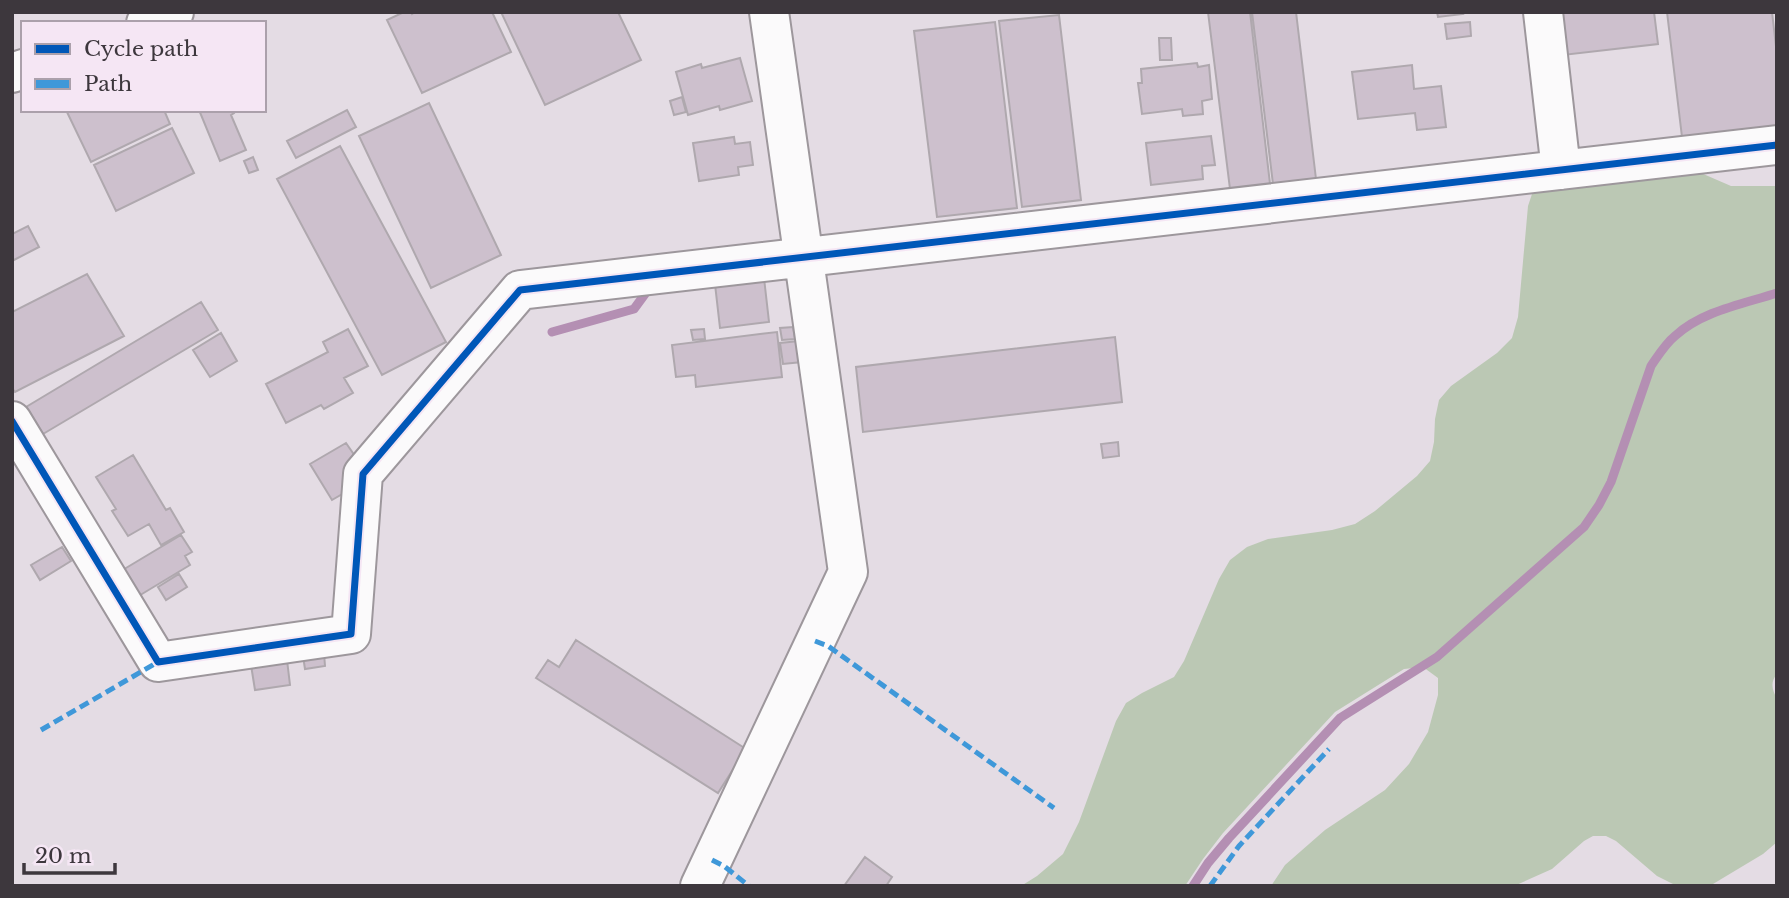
<svg xmlns="http://www.w3.org/2000/svg" width="1789" height="898" font-family="'Libre Baskerville',serif">
<style>
.green{fill:#bbc8b4}
.lines{fill:none;stroke-linecap:round;stroke-linejoin:round}
.stream{stroke:#b48fb3;stroke-width:9}
.building{fill:#cdc0cd;stroke:#afa8ae;stroke-width:2}
.minor-casing{stroke:#9d979c;stroke-width:42}
.minor{stroke:#fbfafb;stroke-width:38}
.quiet{stroke:#3f98d9;stroke-width:5;stroke-dasharray:10 5;stroke-linecap:butt}
.cycleway-casing{stroke:#f5e6f4;stroke-width:11}
.cycleway{stroke:#0057b8;stroke-width:7}
</style>
<rect width="100%" height="100%" fill="#e4dce4"/>
<!-- green -->
<path class="green" d="M1687,169l14,4 30,13h46v488c-7,8 -5,16 0,25v143l-14,12 -50,30 -7,2 -31,-1 -18,-9 -41,-35 -10,-5h-13l-9,5 -32,28 -38,17h-243l14,-21 40,-35 60,-40 24,-26 19,-32 10,-37v-17l-15,-11 -19,2 -69,43 -112,121 -20,26 -18,27h-164l16,-10 26,-22 16,-32 37,-101 10,-18 16,-10 32,-16 10,-16 35,-82 11,-19 17,-13 21,-8 64,-9 23,-6 20,-13 42,-35 13,-15 4,-19 1,-23 4,-19 12,-14 46,-33 15,-15 6,-21 10,-111 4,-12 9,-8z"/>
<g class="lines">
<!-- stream -->
<path class="stream" d="M552,332l82,-23 11,-15
M1193,886l15,-23 21,-25 111,-120 97,-61 147,-130 15,-22 12,-23 40,-116c7,-10 14,-22 24,-30 27,-25 68,-32 102,-43"/>
</g>
<!-- building -->
<path class="building" d="M404,12h7l1,2 3,-2h77l19,40 -89,41 -35,-73z
M501,12h117l23,48 -96,45z
M1208,12h42l20,172 -40,5z
M1252,12h44l20,167 -43,5z
M1437,12h25l1,2 -25,3z
M1558,12h96l4,32 -95,11z
M1667,12h105l5,43v71l-95,11z
M1059,15l22,185 -59,7 -23,-186z
M995,22l22,186 -80,9 -23,-186z
M1470,22l1,14 -24,3 -2,-15z
M1159,38h12l1,22h-12z
M740,58l12,43 -32,9 -1,-4 -31,9 -12,-43 25,-8 1,4z
M1197,63l1,4 11,-2 3,34 -10,2 1,13 -20,2 -1,-7 -40,5 -4,-31h4l-1,-14z
M1412,65l2,24 27,-3 5,41 -29,3 -2,-17 -57,6 -6,-47z
M682,97l4,15 -12,3 -4,-14z
M429,103l72,152 -70,33 -72,-152z
M70,110h94l6,14 -79,38 -24,-50z
M199,110h34l1,3 -3,2 15,35 -26,11z
M347,110l9,17 -60,31 -9,-17z
M172,128l22,45 -78,38 -22,-46z
M1211,136l4,29 -13,1 1,13 -52,6 -5,-42z
M734,137l1,7 15,-2 3,23 -15,2 1,8 -40,6 -6,-38z
M340,146l106,196 -64,33 -105,-196z
M253,157l5,13 -9,3 -5,-12z
M28,226l11,21 -27,14v-27z
M87,274l37,62 -109,56 -3,-4v-76z
M764,278l5,44 -49,6 -5,-44z
M201,302l17,28 -175,104 -17,-27z
M793,327l2,12 -13,1 -2,-12z
M348,329l20,37 -24,12 9,15 -29,16 -3,-4 -35,18 -20,-39 62,-32 -5,-10z
M704,329l1,10 -12,1 -2,-10z
M777,332l5,45 -86,10 -1,-12 -19,2 -4,-32z
M221,333l16,28 -27,16 -17,-27z
M1115,337l7,65 -259,30 -7,-65z
M799,341l3,21 -19,2 -3,-21z
M1118,442l1,14 -16,2 -2,-14z
M346,443l11,16 -8,31 -17,10 -22,-36z
M133,455l33,55 4,-2 14,24 -23,13 -12,-21 -21,12 -16,-25 4,-2 -20,-32z
M181,535l11,17 -7,4 5,9 -53,32 -16,-26z
M62,547l9,14 -31,19 -9,-15z
M179,574l8,13 -21,13 -8,-13z
M576,640l170,109 -28,44 -182,-115 12,-18 11,7z
M324,653l1,13 -20,3 -2,-13z
M287,660l3,25 -35,5 -4,-25z
M865,857l27,20 -6,9h-42z"/>
<g class="lines">
<defs>
<path id="minor" d="M1543,12l18,158
M146,23l28,-11
M12,73l11,-4
M12,421l146,241 193,-28 12,-160 157,-184 1257,-145
M700,886l148,-314 -79,-560"/>
</defs>
<!-- minor casing -->
<use href="#minor" class="minor-casing"/>
<!-- minor -->
<use href="#minor" class="minor"/>
<!-- quiet -->
<path class="quiet" d="M815,641l13,5 226,162
M41,730l117,-68
M712,860l12,6 25,20
M1210,886l29,-40 90,-97"/>
<defs>
<path id="cycleway" d="M12,421l146,241 193,-28 12,-160 157,-184 1257,-145"/>
</defs>
<!-- cycleway casing -->
<use href="#cycleway" class="cycleway-casing"/>
<!-- cycleway -->
<use href="#cycleway" class="cycleway"/>
</g>
<!-- border -->
<rect width="1789" height="898" fill="none" stroke="#3d373d" stroke-width="28"/>
<!-- legend -->
<rect x="21" y="21" width="245" height="91" fill="#f5e6f4" stroke="#aba0ab" stroke-width="2"/>
<rect x="35" y="44" width="35" height="10" fill="#0057b8" stroke="#aba0ab" stroke-width="2"/>
<text x="84" y="56" font-size="21" fill="#3d373d">Cycle path</text>
<rect x="35" y="79" width="35" height="10" fill="#3f98d9" stroke="#aba0ab" stroke-width="2"/>
<text x="84" y="91" font-size="21" fill="#3d373d">Path</text>
<!-- scale -->
<path d="M24 863v10h91v-10" fill="none" stroke="#3d373d" stroke-width="3.5"/>
<text x="35" y="863" font-size="21" fill="#3d373d" stroke="#f5e6f4" stroke-width="5" paint-order="stroke">20 m</text>
</svg>
